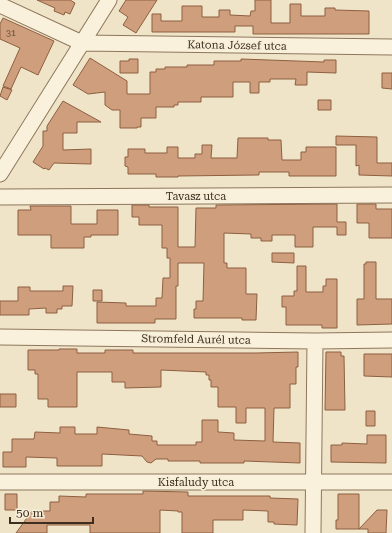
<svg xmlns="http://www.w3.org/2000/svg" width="392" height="533" font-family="'Roboto Serif',serif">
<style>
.building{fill:#cf9f7d;stroke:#8d5f41}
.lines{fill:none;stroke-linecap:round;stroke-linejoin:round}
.minor-casing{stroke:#8d765c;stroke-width:17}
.minor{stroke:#faf1dc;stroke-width:15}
.labels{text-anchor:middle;stroke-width:3.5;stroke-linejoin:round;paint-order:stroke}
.number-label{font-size:9px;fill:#624a37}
.street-label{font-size:11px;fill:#3d2e20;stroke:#f7eed8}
</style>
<rect width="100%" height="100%" fill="#f0e4c8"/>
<!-- building -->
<path class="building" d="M37,0h33l5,3 -5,11 -5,-2 -1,3 -10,-4 1,-3z
M126,0h31l-21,33 -13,-8 5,-8 -9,-6z
M255,0h16v23h19v-19h11v12h24v-8h10v2l34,1v23h-116v-8h-18v6h-83v-18h9v7h21v-15h20v11h17v-7h11v5l20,1 1,-5h4z
M3,18l51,23 -16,34 -17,-8 -10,22 -8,-3 17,-38 -20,-9v-15z
M90,58l37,23v13h23v-22h6v-3h9v-2h22v-2h27v-4h27v-2l83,3v-2h12v13l-29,-1v13h-12l1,-6h-26v3h-11v11h-9v-11h-17v15h-32v5h-23v3h-4v2h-18v11h-15v9h-4v1h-17v-18h-8l-7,-5v-13l-17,2 -15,-9z
M129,59h9v14h-18v-12h9z
M382,73h10v16l-10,-1z
M3,87l9,3 -5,10 -7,-4z
M318,100h13v10h-13z
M63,101l38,21h-24v11h-14v17l28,-1v15l-37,-1 -5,7 -4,-2 -1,1 -11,-7 10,-16v-15h4v-5z
M336,136l41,1v26h15v13l-33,-1v-10l-3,1v-21h-20z
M238,138h30v2h13l1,20h19v-8h5v-5h30v29h-47v-4h-30v3l-81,1v1h-22v-3h-28v-7l-3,-1v-9h3v-8h17v4h22v-6h11v11h17v-4h7v-9h10l-1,13h26z
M337,204v18h9v13h-9v-8h-24v20h-18v-12h-23v6h-11v-3h-10v-4l-27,-1v30h3v5h19v26h11l-1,26h-14v-2h-48v-9h2v-8h7l1,-38h-26v23h-2v33h-21v4h-58v-21l29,1v3h30v-8h6l1,-20h7v-20h-3v-10h-5v-23h-23v-8h-7v-12h17v2h29v40h17l1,-39h20v-3z
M357,204h19v5h16v29h-23v-15h-12z
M30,206h41v18h26v-14h21v25h-27v2h-7v11h-33v-13h-33v-25h13z
M272,253h22v10l-22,-1z
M366,262h10v37h16v25l-35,1v-26h7v-35h2z
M297,266h9v26h17v-6h3v-7h11v49h-15v-3h-36v-18h-4v-11h12v-5h3z
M63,286h10l-1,20h-10v3h-5v4h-11v-5l-17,1v6h-29v-14h18v-14h12v4h33z
M93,290h9v11h-9z
M59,349h18v4h28v-3h28v3h123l42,-1v15h-2v17h-6v24h-16l-1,34 27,1v20l-56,-2v2h-44v-2h-32v-2h-12l-5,4 -4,-1 -5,-6 -40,-2v12h-45v-8l-31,-1v10h-23v-15h9v-13h22l1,-7 25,1v-6h15v7h22v-7l32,3v4l23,2v5h5v4h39v-3h6v-22h16v12l16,1v7l31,1v-33h-19v15h-10v-16h-18v-20h-7v-7h-2v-5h-3v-3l-45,-2v17l-36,1v-6h-13v-10h-35v35h-29v-8h-10v-25h-3v-4h-7v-20h31z
M326,352h15v4h3l1,54h-20z
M364,354h28v23l-28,-1z
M0,394h16v13h-16z
M366,411h9v15h-9z
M367,435h19v28l-55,-1v-17h11v-2l25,1z
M143,491l45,1v4h82v2l28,1 -1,26 -23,-1v-2h-6v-11l-25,-1v10h-30v13h-31v-21h-4v-1l-18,-1v23h-70v-8h-43v8h-31l16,-22h18v-9h9v-6l27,1v-3h57z
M5,494h12v16h-12z
M338,494h21v35h-23v-9h2z
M377,510h10l-1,23h-18v-4h-9z"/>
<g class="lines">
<defs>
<path id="minor" d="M0,5l82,38 310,4
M0,174l109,-174
M0,197l392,-2
M0,337l315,4 77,-1
M0,482h392
M313,533l2,-192"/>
</defs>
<!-- minor casing -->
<use href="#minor" class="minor-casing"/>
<!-- minor -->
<use href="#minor" class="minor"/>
</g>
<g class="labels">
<!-- number labels -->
<g class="number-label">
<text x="11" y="36">31</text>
</g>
<!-- street labels -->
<g class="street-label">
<text transform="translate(237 45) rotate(1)" y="4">Katona József utca</text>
<text x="196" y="200">Tavasz utca</text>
<text transform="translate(196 339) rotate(1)" y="4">Stromfeld Aurél utca</text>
<text x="196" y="486">Kisfaludy utca</text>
</g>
</g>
<!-- scale -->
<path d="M10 517v6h83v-6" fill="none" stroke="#3d2e20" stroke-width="2"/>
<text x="16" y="517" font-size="12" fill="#3d2e20" stroke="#f7eed8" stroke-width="3" paint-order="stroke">50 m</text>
</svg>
